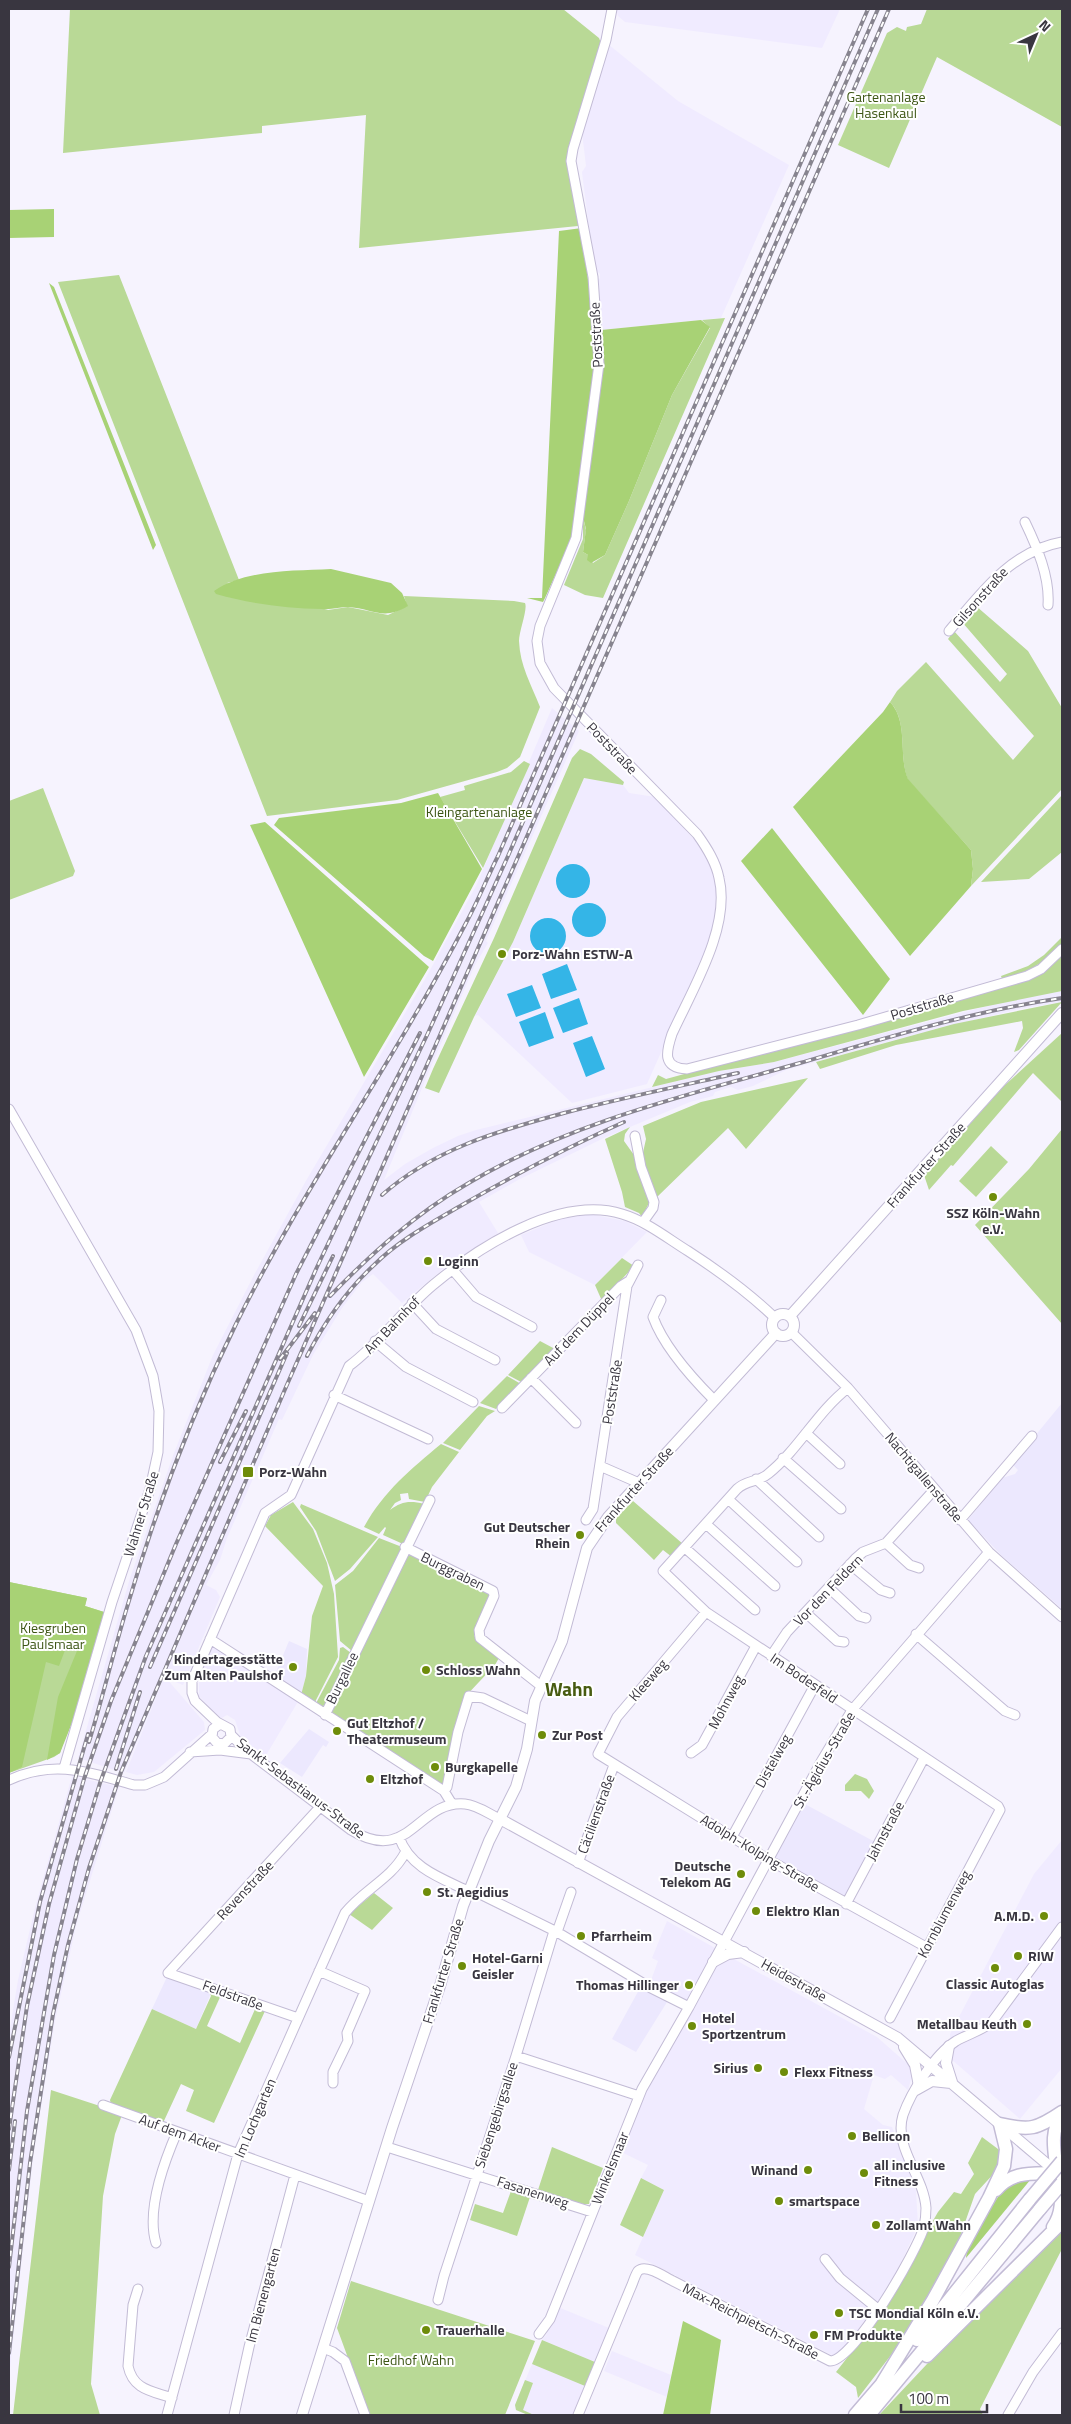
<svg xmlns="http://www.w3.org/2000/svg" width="1071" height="2424" font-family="'Titillium Web',sans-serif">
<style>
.built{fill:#f0ebff}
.education{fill:#ece8fe}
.green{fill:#b9d996}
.forest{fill:#a8d275}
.water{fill:#34b5e7}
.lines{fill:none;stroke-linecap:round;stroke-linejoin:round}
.minor-casing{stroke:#c2bbd5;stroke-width:11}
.major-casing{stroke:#c2bbd5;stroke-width:12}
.highway-casing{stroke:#c2bbd5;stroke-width:15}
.minor{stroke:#fff;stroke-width:9}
.major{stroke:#fff;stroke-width:10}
.highway{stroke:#fff;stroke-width:12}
.rail-casing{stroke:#87848f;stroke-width:4}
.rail{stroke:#fff;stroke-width:2;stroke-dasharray:5.5;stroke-linecap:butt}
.highway-bridge-casing{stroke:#c2bbd5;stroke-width:15;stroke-linecap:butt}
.highway-bridge{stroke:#fff;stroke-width:12}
.poi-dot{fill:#6e8c0a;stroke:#fff;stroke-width:2}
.labels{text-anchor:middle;stroke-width:4;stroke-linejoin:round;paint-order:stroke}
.park-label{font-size:14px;fill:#3d5615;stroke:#fff}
.street-label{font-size:14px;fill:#393640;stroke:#fff}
.poi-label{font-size:14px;font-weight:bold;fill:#393640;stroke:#fff;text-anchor:start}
.district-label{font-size:19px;font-weight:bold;fill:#485c11;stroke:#fff}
</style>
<rect width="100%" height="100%" fill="#f6f3fe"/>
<!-- built -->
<path class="built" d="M616,9h224l-18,39 -197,-26 -7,-6z
M608,44l70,57 111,64 -68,153 -120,12 -5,-47 4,-5v-4l-6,-6 -12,-96 4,-6 -4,-34z
M552,708l27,23 -93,210 2,2 -13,22 -48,111 -43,104 21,-16 28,-16 25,-12 18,-6 243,-59 55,-9 233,-61 55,-10v11l-43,7 -109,27 -124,34 -33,16 -15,4 -7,-3 -16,5 -2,4 -23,6 -84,35 -88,43 -39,22 19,31 -50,32 -46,38 -29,-29 -11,8 -20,26 -29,47 -31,65 -3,-1 -52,119 -7,22 -14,25 10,5 4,7 -37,88 -17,-7 38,44 1,8 -51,42 -17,3 -11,-3 42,-104 -44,105 -46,-15 52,-180 44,-125 39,-98 41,-80 53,-96 117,-198 52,-95z
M584,778l39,7 6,8 26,4 45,49 15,30 2,23 -1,20 -9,29 -60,136 -75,19 -94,-88 -3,1 38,-74z
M590,1214l35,7 22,11 -52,53 -66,-33 -8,-17 36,-15z
M213,1644l86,56 -34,57 -24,-19 -6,-18 -8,-5 -5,3 -4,-1 -19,-21v-16z
M72,1776l47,11 -43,139 -21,95 -21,128 -25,228v-343l9,-54 17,-72z
M1062,1840v228l-42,51 -69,-60 -1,-25 84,-160z
M667,1921l48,27 -2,4 10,7 9,-1 145,79 34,30 2,6 -5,17 -17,-15 -6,4 -11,-4 -10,34 19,16 9,2 24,64 2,35 -20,43 -26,43 -26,34 -12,10 -199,-101 29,-65 -23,-12 7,-13 -29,-14 26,-60 50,-88 -19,-6 -26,-14 8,-22 -6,-3z
M558,2307l51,21 -14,34 -53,-22 4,-5z
M612,2351l59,24 -4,22 -63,-26z
M532,2364l53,22 -12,29h-45l-12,-5 -1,-5z"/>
<!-- education -->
<path class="education" d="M1062,1403v206l-61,-54 -33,-35 34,-42 13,-4 3,-4 -6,-6z
M289,1641l18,8 -1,27 -5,19 -27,-18z
M309,1729l20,13 -3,5 -3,-2 -21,32 -22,-14z
M803,1803l72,39 -29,55 -5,1 -65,-38 -1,-5z
M171,1977l40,16 -15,36 -44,-20 14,-30z
M640,1988l27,14 -31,50 -24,-13z"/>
<!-- green -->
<path class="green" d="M70,9h493l36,29 2,5 -32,105 12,73 -3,5 -219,22 7,-133 -104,11v7l-199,20z
M927,9h135v118l-125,-70 -48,111 -51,-23 49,-112 10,-6 9,4 1,-4 14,-3z
M119,275l120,305 -12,3 101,27 20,-3 40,8 19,-9 -3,-10 110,5 11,2c3,6 -6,28 -6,38 1,25 12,43 21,66l-20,50 -13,11 -10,4 -100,28 -130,16 -209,-534z
M725,318l-122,280 -18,-3 -21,-10 19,-46v-22l3,13 -3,22 5,3 5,8 12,-8 24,-54 43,-106 38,-67 -8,-8z
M976,606l52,45 34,57v81l-91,97 2,-17 -2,-19 -63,-70c-10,-24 1,-58 -18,-78l7,-11 29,-29 87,98 21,-24 -86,-97 6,-8 46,51 7,-8 -45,-52z
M580,749l11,5 33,28 -1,3 -39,-7 -71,164 -39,75 -35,76 -14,-5 8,-19 61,-131 78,-180z
M524,761l6,3 -47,104 -43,-71 25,-7 -1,-4 47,-14z
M43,788l32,83 -2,5 -64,24v-99z
M1062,795v57l-33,27 -48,3z
M1062,937v7c-20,21 -32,27 -60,35l-1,-3 27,-10 16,-11z
M1062,953v38l-99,20 -189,51 -55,9 -67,16 6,-12 8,4 11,-3 341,-94 24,-8z
M1062,1002l-43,48 -5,2 9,-24 -1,-7 -126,24 -76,24 -4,-7 138,-38z
M1062,1033v69l-29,-29 -80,93 -2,-1 -22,25 -5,-15 80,-89z
M808,1078l-62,71 -18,-21 -72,70 -14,-41 4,-18 -3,-13 58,-24z
M630,1127l-5,7 -1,7 10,14 16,46 -8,16 -3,-4 -14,-6 -3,-15 -17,-53z
M1062,1129v195l-87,-99 54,-56z
M991,1146l17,16 -32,35 -17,-16z
M622,1258l12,8 -32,35 -7,-16z
M540,1341l15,8 -32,34 -15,-8z
M507,1376l14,8 -25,25 -16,-6z
M479,1406l16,5 -8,5 -27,34 -17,-7z
M441,1444l18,8 -27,35 -7,15 -16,-3 -1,-6 -8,1 1,6 -6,3 -5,7c11,-8 19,-10 34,-6l-21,40 -20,-9 3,-7 -1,-1 -6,7 -15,-7c19,-35 47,-58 77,-83z
M633,1501l50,43 -11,13 -9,-7 -9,10 -38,-37v-5z
M293,1502l20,27 14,34 7,31 4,63 -24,47 -13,-9 5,-19 6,-60 11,-30 -58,-60 6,-11z
M301,1504l77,33 -28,32 -15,12 -19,-50 -16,-24z
M379,1538l23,9 -1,4 -49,100 -12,-10 -5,-56 18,-14z
M407,1552l83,40 1,4 -17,40 26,20 -5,9 -32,34 -15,68 -6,19 -113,-73z
M9,1582l78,16 -2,8 19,6 -44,141 -6,4 -45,16z
M343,1647l8,6 -22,46 -8,10 -7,-2 25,-47 1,-12z
M855,1774l12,5 7,12 -5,8 -8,-8h-16v-6z
M374,1893l19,15 -21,22 -23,-16z
M209,1991l12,4 -14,31 33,17 16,-36 9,4 -51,112 -28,-12 8,-21 -13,-6 -18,39 -52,-19 -1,-4 42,-91 44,20 15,-33z
M51,2090l52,17 19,8 -7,19 -12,62 -12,188 9,31h-87z
M982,2137l20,15 -4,17 -23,25 -21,60 -43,75 -53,69 -2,-11 -20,-15 36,-46 66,-114 16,-20 7,2 13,-20 -6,-11z
M552,2147l51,21 -14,36h-6l-45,-14z
M641,2178l23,12 -21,47 -23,-12z
M511,2191l19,6 -13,39 -47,-16 5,-16 28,9z
M1062,2226v23l-82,160 3,6h-104l64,-68z
M351,2281l184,60 -30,74h-136l-32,-87z
M542,2340l53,22 -10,24 -53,-22z
M525,2380l8,3 -10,27 11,5h-6l-12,-5 -1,-5z"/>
<!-- forest -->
<path class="forest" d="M54,209v28l-45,1v-28z
M582,228l12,103 1,45 -22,160 -28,62 -2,4 -16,-4h15l17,-367z
M49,283l5,4 102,258 -3,5z
M701,320l9,7 -38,68 -43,106 -24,54 -14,8 -4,-3 1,-5 -5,-3 3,-23 -3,-12 9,-78 11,-68 -2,-41z
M331,569l60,14 11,10 6,13c-25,15 -34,3 -59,1 -9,0 -18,3 -27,2 -36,-1 -71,-5 -106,-15l-2,-3c32,-22 80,-20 117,-22z
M890,702c19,20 8,54 18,77l63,71 2,19 -2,17 -61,70 -117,-149 90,-95z
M438,793l44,76 -49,92 -9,-5 -150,-131 5,-7 122,-15z
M265,822l164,145 -65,110 -114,-252z
M772,828l118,151 -27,36 -122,-154z
M9,1582l78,16 -2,8 19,6 -32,111 -12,30 -13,7 11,-63 21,-51 -12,-1 -8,21 -13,-4 -24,105 -13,6z
M1031,2179l-65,79 2,-16 34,-51 15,-11z
M683,2321l38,19 -11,75h-47z"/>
<!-- water -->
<path class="water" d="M556 881a17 17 0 1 1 34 0a17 17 0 1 1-34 0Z
M572 920a17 17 0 1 1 34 0a17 17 0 1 1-34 0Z
M530 936a18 18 0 1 1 36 0a18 18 0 1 1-36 0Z
M567,964l10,26 -26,9 -9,-25z
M532,985l9,23 -25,9 -9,-23z
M579,998l9,26 -25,9 -10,-25z
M545,1012l9,26 -25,9 -10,-25z
M592,1036l13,33 -19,8 -13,-34z"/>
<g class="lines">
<defs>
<path id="minor" d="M612,9l-6,31 -33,109 -2,12 22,116 6,87 -23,174 -36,88 -3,15 3,22 14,25 143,146c10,14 19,28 22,44 12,49 -27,112 -47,156 -6,18 -10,34 15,35l171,-44 169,-49 14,-7 21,-20
M1025,522c12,25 25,55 23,83
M949,631c32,-38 62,-80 113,-89
M9,1109l127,221 17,46 6,35 -1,41 -8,37 -38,113 -48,166
M635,1136l6,31 13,35 -1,6 -10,14
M452,1269l24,28 56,30
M661,1300l-8,17c11,30 38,60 61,83
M412,1303l24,26 59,31
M791,1332l57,56 141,164 73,65
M375,1341l31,26 67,35
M531,1378l45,45
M848,1388c-31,24 -49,61 -80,86 -9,8 -22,6 -31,15l-74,82 43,41 292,194 2,4 -110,208
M334,1395l94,44
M502,1408l119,-122 8,-5
M806,1433l34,31
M783,1458l58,51
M600,1466l39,17
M756,1479l63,58
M728,1499l69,63
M586,1520l7,-11 34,-223 11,-21
M960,1520l72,-84
M706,1524l69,62
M886,1543l24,22 9,3
M405,1547l88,44 1,5 -15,34 1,8 61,48
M685,1548l70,62
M850,1564l31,26 9,3
M829,1588l30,28 7,2
M706,1612l-89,105 -19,37 171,106 157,87
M806,1613l31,28 7,1
M916,1634l89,77 10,4
M210,1639l234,152 8,13
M771,1656l16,-24 68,-73 8,-7 23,-9 48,-53
M325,1715l105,-215
M220,1724l-7,5 -1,8 5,6 7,1 7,-7 -1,-8 -13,-7 -22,-21 -3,-8v-12l73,-168 26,-18 58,-129c31,-23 54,-56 84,-81 47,-39 127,-90 189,-71 24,7 45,24 66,37 31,20 60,41 87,67
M232,1736l15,15 104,79c59,36 66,-30 114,-26 12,1 24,10 35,15
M190,1752l30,-2 31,4
M691,1753l11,-8 54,-99
M9,1780c45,-21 79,-8 125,5h11l19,-8 48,-43
M444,1791l3,-4 11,-55 11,-36 14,2 48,23
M399,1837c11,31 42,41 69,54
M732,1837l83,-152
M578,1863l36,-98
M480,1894l77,38 94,56 38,19
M846,1904l78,-146
M557,1932l14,-40
M319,1971l46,20 -18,42 1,8 -15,31v11
M298,2018l-130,-45 153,-167
M516,2056l123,40
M103,2105l266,96
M387,2147l205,65
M156,2243c-10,-33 8,-81 21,-111
M825,2259l15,19 39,32
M138,2289l-5,16 -5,61c5,24 24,25 44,32
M438,2300l6,-24 72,-220 38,-125
M539,2334l11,-15 92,-230 47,-82 133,-247 30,-50 137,-158
M323,2348l10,4 12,9 20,54
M167,2415l71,-261 107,-241c18,-23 46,-34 60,-60
M234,2415l15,-68 46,-172
M578,2415l53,-128c2,-4 4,-12 7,-16 8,-8 28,7 35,10l157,80c24,0 87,-110 94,-134 1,-5 2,-13 2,-19 -2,-32 -33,-61 -23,-93 8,-23 32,-61 53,-74 12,-7 25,-10 36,-19l70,-95
M1008,2415l25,-43 29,-39"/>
<path id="major" d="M772 1325a11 11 0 1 1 22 0a11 11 0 1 1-22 0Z
M790,1316l272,-303
M500,1819l398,219 162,137
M713,1962l15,-8 16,-2
M949,2046l-3,17 6,19
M904,2047l11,18 4,21
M916,2090l16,-9 19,2
M302,2415l90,-287 48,-142 23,-80 26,-65 27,-54 11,-38 8,-48 27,-60 25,-93 21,-31 168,-184"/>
<path id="highway" d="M996,2190c17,-20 37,-16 61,-17 -2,-21 -8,-40 5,-58
M1053,2227c11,-16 8,-31 6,-50
M917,2340l113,-141
M927,2356l135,-134
M881,2385l52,-85 56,-102 15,-32 2,-17 -6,-25c30,7 37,5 62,-12
M855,2415l31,-36
M869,2415l171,-206"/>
</defs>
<!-- minor casing -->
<use href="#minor" class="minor-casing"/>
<!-- major casing -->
<use href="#major" class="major-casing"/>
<!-- highway casing -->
<use href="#highway" class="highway-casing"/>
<!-- minor -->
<use href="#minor" class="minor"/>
<!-- major -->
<use href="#major" class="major"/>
<!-- highway -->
<use href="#highway" class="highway"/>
<defs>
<path id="rail" d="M382,1195c52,-46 116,-64 182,-82 58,-15 116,-27 174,-40
M330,1296c41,-42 85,-82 137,-112 101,-61 220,-89 333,-121 86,-25 173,-52 262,-65
M299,1326l34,-70
M307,1356c17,-33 40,-66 67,-91 25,-25 57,-42 88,-60 52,-30 106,-58 162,-83
M280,1359l35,-46
M220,1462l26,-51
M150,1667l137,-314
M89,1742c14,-46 25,-92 39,-138 28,-95 64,-190 108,-280 68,-138 159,-264 230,-401 12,-22 21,-45 32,-67l370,-847
M116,1769l24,-77
M9,2057l31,-155 48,-168
M9,2129l18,-123 22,-102 35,-125 27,-78 65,-157 120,-270 124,-241
M9,2170l6,-49
M9,2267l18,-156 27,-156 23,-96 23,-76 46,-127 171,-389 111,-234 80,-177 370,-847
M9,2353l21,-190 23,-149 15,-69 21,-77 32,-96 165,-385 603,-1378"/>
</defs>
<!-- rail casing -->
<use href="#rail" class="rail-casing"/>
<!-- rail -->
<use href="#rail" class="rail"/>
<defs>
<path id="highway-bridge" d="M1030,2199l32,-38
M1040,2209l22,-26"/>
</defs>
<!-- highway-bridge casing -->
<use href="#highway-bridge" class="highway-bridge-casing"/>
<!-- highway-bridge -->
<use href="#highway-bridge" class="highway-bridge"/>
</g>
<!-- markers -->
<g class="poi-dot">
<circle cx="502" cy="954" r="5"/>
<circle cx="993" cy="1197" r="5"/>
<circle cx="428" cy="1261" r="5"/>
<rect x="242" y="1466" width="12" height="12" rx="2.5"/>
<circle cx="580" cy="1535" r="5"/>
<circle cx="293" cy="1667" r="5"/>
<circle cx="426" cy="1670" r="5"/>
<circle cx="337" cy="1731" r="5"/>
<circle cx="542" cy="1735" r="5"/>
<circle cx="435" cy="1767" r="5"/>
<circle cx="370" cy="1779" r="5"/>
<circle cx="741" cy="1874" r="5"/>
<circle cx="427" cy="1892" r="5"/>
<circle cx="756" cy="1911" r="5"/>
<circle cx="1044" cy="1916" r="5"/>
<circle cx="581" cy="1936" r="5"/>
<circle cx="1018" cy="1956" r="5"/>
<circle cx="462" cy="1966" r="5"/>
<circle cx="995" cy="1968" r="5"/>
<circle cx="689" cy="1985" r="5"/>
<circle cx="1027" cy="2024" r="5"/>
<circle cx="692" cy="2026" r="5"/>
<circle cx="758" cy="2068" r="5"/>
<circle cx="784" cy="2072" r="5"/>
<circle cx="852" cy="2136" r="5"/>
<circle cx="808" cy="2170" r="5"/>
<circle cx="864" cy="2173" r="5"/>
<circle cx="779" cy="2201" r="5"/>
<circle cx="876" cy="2225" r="5"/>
<circle cx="839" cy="2313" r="5"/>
<circle cx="426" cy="2330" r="5"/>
<circle cx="814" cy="2335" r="5"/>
</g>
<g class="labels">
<!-- park labels -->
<g class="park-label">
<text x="886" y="102">Gartenanlage<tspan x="886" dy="16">Hasenkaul</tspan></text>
<text x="479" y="817">Kleingartenanlage</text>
<text x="53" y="1633">Kiesgruben<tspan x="53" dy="16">Paulsmaar</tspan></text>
<text x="411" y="2365">Friedhof Wahn</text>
</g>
<!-- street labels -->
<g class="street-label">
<text transform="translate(596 335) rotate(-93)" y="5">Poststraße</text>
<text transform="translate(980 597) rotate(-48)" y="5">Gilsonstraße</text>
<text transform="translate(612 748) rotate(46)" y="5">Poststraße</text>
<text transform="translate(922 1006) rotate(-17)" y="5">Poststraße</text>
<text transform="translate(926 1165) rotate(-48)" y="5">Frankfurter Straße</text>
<text transform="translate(392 1325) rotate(-46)" y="5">Am Bahnhof</text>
<text transform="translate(579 1329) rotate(-46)" y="5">Auf dem Düppel</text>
<text transform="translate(612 1392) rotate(-81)" y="5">Poststraße</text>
<text transform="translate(924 1477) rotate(50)" y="5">Nachtigallenstraße</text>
<text transform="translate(634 1489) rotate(-48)" y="5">Frankfurter Straße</text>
<text transform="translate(141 1514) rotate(-73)" y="5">Wahner Straße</text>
<text transform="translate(453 1571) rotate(26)" y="5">Burggraben</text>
<text transform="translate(828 1590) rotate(-46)" y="5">Vor den Feldern</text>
<text transform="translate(342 1678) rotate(-64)" y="5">Burgallee</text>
<text transform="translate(804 1678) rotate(34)" y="5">Im Bodesfeld</text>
<text transform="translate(648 1680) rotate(-49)" y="5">Kleeweg</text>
<text transform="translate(726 1702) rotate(-62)" y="5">Mohnweg</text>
<text transform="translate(824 1760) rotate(-60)" y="5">St.-Ägidius-Straße</text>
<text transform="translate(773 1761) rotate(-61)" y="5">Distelweg</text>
<text transform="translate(301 1788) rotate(37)" y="5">Sankt-Sebastianus-Straße</text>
<text transform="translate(596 1814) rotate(-70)" y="5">Cäcilienstraße</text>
<text transform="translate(885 1831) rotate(-62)" y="5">Jahnstraße</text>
<text transform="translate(760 1853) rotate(31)" y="5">Adolph-Kolping-Straße</text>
<text transform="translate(245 1890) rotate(-47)" y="5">Revenstraße</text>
<text transform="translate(944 1914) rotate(-62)" y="5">Kornblumenweg</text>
<text transform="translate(443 1971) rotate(-73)" y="5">Frankfurter Straße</text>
<text transform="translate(794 1980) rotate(29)" y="5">Heidestraße</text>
<text transform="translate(233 1995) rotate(20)" y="5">Feldstraße</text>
<text transform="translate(496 2115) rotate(-72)" y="5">Siebengebirgsallee</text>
<text transform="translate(255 2118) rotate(-67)" y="5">Im Lochgarten</text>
<text transform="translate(180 2133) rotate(20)" y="5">Auf dem Acker</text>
<text transform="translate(610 2168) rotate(-68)" y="5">Winkelsmaar</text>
<text transform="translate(533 2192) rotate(18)" y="5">Fasanenweg</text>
<text transform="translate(263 2295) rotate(-75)" y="5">Im Bienengarten</text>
<text transform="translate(751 2321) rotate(27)" y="5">Max-Reichpietsch-Straße</text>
</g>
<!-- poi labels -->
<g class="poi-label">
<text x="512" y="959">Porz-Wahn ESTW-A</text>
<text x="993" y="1218" text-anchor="middle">SSZ Köln-Wahn<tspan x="993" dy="16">e.V.</tspan></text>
<text x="438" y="1266">Loginn</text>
<text x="259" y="1477">Porz-Wahn</text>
<text x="570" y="1532" text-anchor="end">Gut Deutscher<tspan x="570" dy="16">Rhein</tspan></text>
<text x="283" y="1664" text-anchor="end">Kindertagesstätte<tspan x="283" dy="16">Zum Alten Paulshof</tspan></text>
<text x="436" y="1675">Schloss Wahn</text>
<text x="347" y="1728">Gut Eltzhof /<tspan x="347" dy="16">Theatermuseum</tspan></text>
<text x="552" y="1740">Zur Post</text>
<text x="445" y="1772">Burgkapelle</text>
<text x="380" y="1784">Eltzhof</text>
<text x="731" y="1871" text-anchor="end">Deutsche<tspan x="731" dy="16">Telekom AG</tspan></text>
<text x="437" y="1897">St. Aegidius</text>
<text x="766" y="1916">Elektro Klan</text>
<text x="1034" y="1921" text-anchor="end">A.M.D.</text>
<text x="591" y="1941">Pfarrheim</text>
<text x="1028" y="1961">RIW</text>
<text x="472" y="1963">Hotel-Garni<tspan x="472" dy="16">Geisler</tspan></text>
<text x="995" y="1989" text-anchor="middle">Classic Autoglas</text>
<text x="679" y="1990" text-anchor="end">Thomas Hillinger</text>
<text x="702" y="2023">Hotel<tspan x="702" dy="16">Sportzentrum</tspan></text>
<text x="1017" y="2029" text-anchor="end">Metallbau Keuth</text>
<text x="748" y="2073" text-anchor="end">Sirius</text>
<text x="794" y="2077">Flexx Fitness</text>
<text x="862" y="2141">Bellicon</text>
<text x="874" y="2170">all inclusive<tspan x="874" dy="16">Fitness</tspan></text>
<text x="798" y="2175" text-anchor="end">Winand</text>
<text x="789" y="2206">smartspace</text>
<text x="886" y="2230">Zollamt Wahn</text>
<text x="849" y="2318">TSC Mondial Köln e.V.</text>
<text x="436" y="2335">Trauerhalle</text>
<text x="824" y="2340">FM Produkte</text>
</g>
<!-- district labels -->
<g class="district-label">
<text x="569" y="1696">Wahn</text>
</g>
</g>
<!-- border -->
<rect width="1071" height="2424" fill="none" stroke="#393640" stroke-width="20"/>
<!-- north arrow -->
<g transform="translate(1036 35) rotate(44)" stroke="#ffffff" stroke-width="4" paint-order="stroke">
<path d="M0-4L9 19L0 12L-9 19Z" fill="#393640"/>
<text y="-8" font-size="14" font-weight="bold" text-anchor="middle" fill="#393640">N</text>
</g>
<!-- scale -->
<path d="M901 2404v8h86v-8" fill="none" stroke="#393640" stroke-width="2.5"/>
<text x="908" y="2404" font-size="15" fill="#393640" stroke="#ffffff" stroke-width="4" paint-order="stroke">100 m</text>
</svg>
